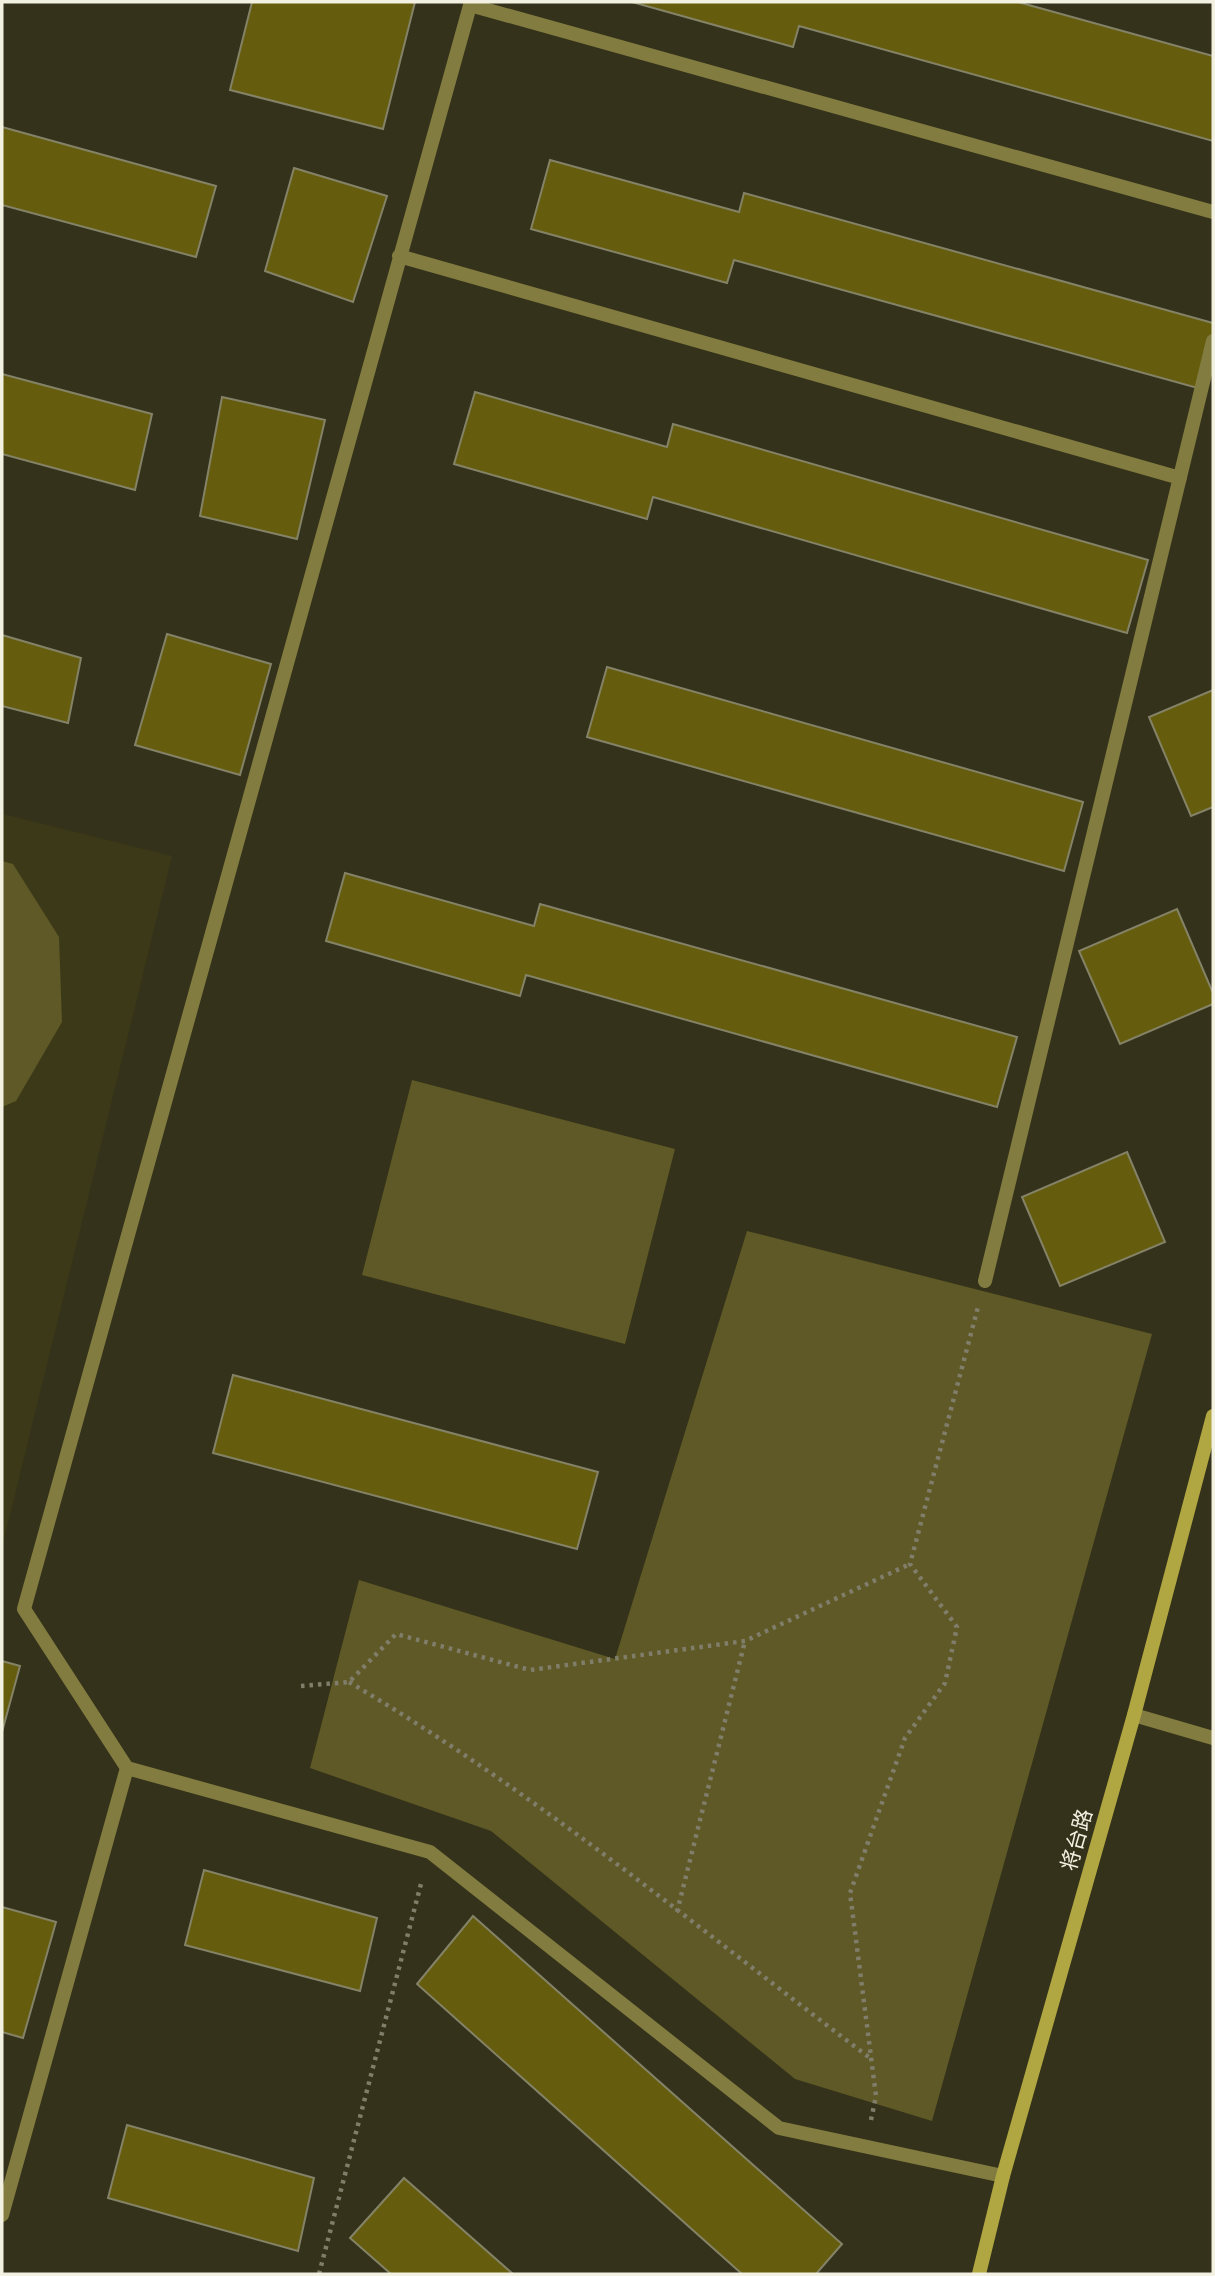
<svg xmlns="http://www.w3.org/2000/svg" width="1215" height="2276" font-family="'Asap Condensed','Noto Sans SC',sans-serif">
<style>
.built{fill:#3c3919}
.green{fill:#5e5926}
.building{fill:#655d0d;stroke:#848267;stroke-width:2}
.lines{fill:none;stroke-linecap:round;stroke-linejoin:round}
.path{stroke:#807e6a;stroke-width:4.5;stroke-dasharray:3.5 5;stroke-linecap:butt}
.street{stroke:#827c41;stroke-width:14}
.secondary{stroke:#b0a642;stroke-width:14}
.labels{text-anchor:middle;stroke-width:5;stroke-linejoin:round;paint-order:stroke}
.street-label{font-size:21px;fill:#f2f1e2;stroke:#34321a}
</style>
<rect width="100%" height="100%" fill="#34321a"/>
<!-- built -->
<path class="built" d="M2,814l170,42 -170,691z"/>
<!-- green -->
<path class="green" d="M2,861l11,3 46,73 3,85 -46,79 -14,6z
M412,1080l263,69 -50,195 -263,-69z
M747,1231l405,103 -220,787 -137,-42 -304,-248 -181,-63 49,-188 256,79z"/>
<!-- building -->
<path class="building" d="M252,2h163l-32,127 -153,-39z
M632,2h386l195,54v85l-414,-115 -6,21z
M2,127l214,59 -20,71 -194,-52z
M550,160l189,52 5,-19 469,130v36l-8,31 -471,-130 -7,23 -196,-54z
M294,168l93,28 -34,106 -88,-31z
M2,374l150,40 -17,76 -133,-36z
M475,392l192,55 6,-23 475,136 -21,73 -474,-136 -6,22 -193,-55z
M222,397l103,23 -28,119 -97,-23z
M167,634l104,30 -31,111 -105,-30z
M2,635l79,23 -13,65 -66,-17z
M607,667l476,135 -19,69 -477,-134z
M1213,690v117l-22,9 -42,-99z
M345,873l189,53 6,-22 477,133 -20,70 -471,-132 -6,21 -194,-55z
M1177,909l36,84v11l-93,40 -41,-93z
M1127,1152l38,90 -105,44 -38,-89z
M233,1375l365,97 -21,77 -364,-96z
M2,1661l18,5 -18,66z
M204,1870l173,48 -17,73 -175,-46z
M2,1907l54,15 -33,116 -21,-6z
M473,1916l369,328 -26,30h-74l-325,-290z
M127,2125l187,53 -16,73 -190,-53z
M404,2178l109,96h-122l-41,-36z"/>
<g class="lines">
<!-- path -->
<path class="path" d="M349,1682c185,109 350,247 521,376
M301,1686l48,-4 47,-48 134,36 215,-29 165,-77
M677,1912l68,-271
M871,2120l5,-24 -26,-203 55,-155 40,-55 12,-56 -47,-63 68,-257
M319,2274l103,-394"/>
<!-- street -->
<path class="street" d="M471,2l-447,1607 103,159 303,84 349,276 224,48
M470,5l743,207
M399,256l781,222
M985,1281l228,-940
M1134,1715l79,23
M2,2215l125,-447"/>
<!-- secondary -->
<path class="secondary" d="M979,2274l24,-98 131,-461 79,-299"/>
</g>
<g class="labels">
<!-- street labels -->
<g class="street-label">
<text transform="translate(1077 1840) rotate(-74)" y="7">将台路</text>
</g>
</g>
<!-- border -->
<rect width="1215" height="2276" fill="none" stroke="#f2f1e2" stroke-width="7"/>
</svg>
